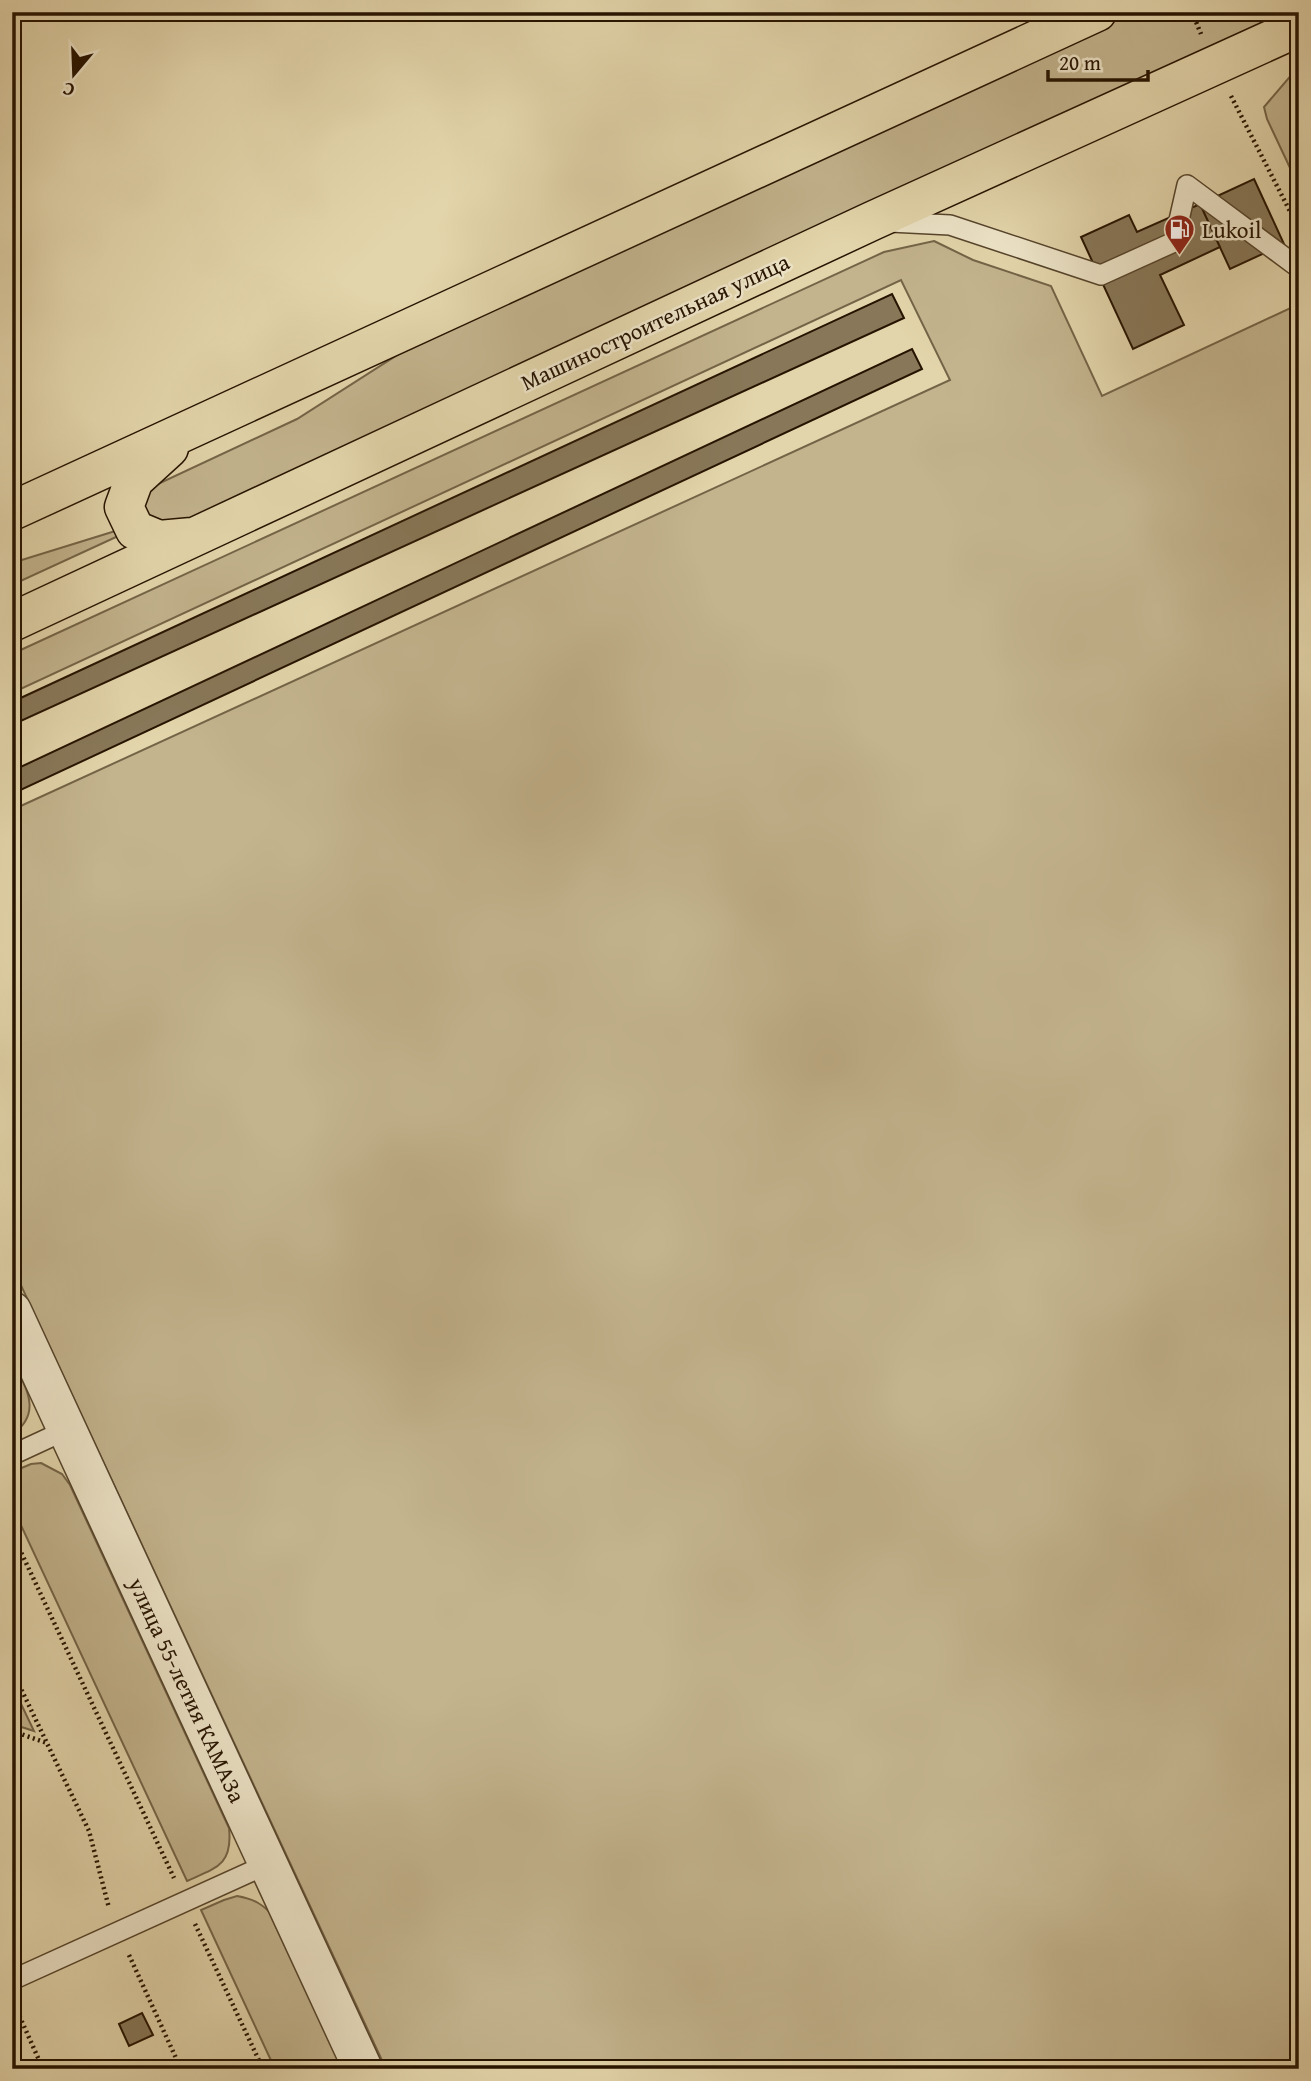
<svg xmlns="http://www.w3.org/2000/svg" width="1311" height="2081" font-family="'Gentium Book Plus',serif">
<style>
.green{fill:#c3b48e;stroke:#746447;stroke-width:2}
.building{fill:#887859;stroke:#261300;stroke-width:2}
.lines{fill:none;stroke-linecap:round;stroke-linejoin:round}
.service-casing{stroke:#55442b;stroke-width:22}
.minor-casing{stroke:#55442b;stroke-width:41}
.primary-casing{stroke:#261300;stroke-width:41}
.path{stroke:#261300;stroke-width:4.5;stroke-dasharray:2 3.5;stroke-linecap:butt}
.service{stroke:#ede4c8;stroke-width:19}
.minor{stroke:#ede4c8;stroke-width:38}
.primary{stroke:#e3d5ab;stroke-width:38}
.labels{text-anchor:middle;stroke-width:5;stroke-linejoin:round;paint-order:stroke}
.poi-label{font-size:23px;fill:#261300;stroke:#ede4c8;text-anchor:start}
.street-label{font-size:23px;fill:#261300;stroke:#ede4c8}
</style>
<rect width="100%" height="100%" fill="#e3d5ab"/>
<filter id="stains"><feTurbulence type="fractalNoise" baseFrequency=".00286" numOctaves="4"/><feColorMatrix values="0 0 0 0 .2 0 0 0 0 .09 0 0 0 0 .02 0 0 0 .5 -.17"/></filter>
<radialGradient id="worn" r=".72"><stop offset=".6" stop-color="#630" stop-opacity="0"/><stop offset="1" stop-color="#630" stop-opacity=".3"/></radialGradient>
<!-- green -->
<path class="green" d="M1134,12h151l-1124,520 -25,-24 9,-18 152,-71 102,-65z
M1299,66v121l-32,-68 -3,-12z
M934,241l39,19 78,26 51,110 197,-92v1765h-913l-374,-803v-456l938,-430 -49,-100 -889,413v-39l872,-402z
M125,528l2,4 -115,53v-22z
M12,1359c13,28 32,53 0,76z
M41,1463l21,11 8,11 159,343c4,37 -13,40 -42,53l-175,-375v-34l19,-8z
M12,1685l22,46 -22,-7z
M237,1896c17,3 26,8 37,21l70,152h-69l-74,-159 23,-10z"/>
<!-- building -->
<path class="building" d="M1254,179l30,65 -54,25 -30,-65z
M1200,204l20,43 -60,28 24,50 -51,24 -52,-112 48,-22 8,17z
M892,294l12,24 -892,407v-23z
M912,349l10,20 -910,425v-23z
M142,2013l11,22 -24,11 -10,-22z"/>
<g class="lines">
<defs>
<path id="service" d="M890,222l60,3 151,50 73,-33 13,-57 112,83
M12,1455l54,-25
M12,1980l256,-116"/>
<path id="minor" d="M12,1311l351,758"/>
<path id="primary" d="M169,448l-35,32 -10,27 11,23 24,10 33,-3
M12,511l1085,-499
M12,622l860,-401 427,-194"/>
</defs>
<!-- service casing -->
<use href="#service" class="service-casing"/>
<!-- minor casing -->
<use href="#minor" class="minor-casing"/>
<!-- primary casing -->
<use href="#primary" class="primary-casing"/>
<!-- path -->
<path class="path" d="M1192,12l9,22
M1231,96l68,133
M12,1533l162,345
M12,1670l77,161 20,77
M12,1731l35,12
M195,1924l68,145
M129,1955l52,114
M15,2006l28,63"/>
<!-- service -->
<use href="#service" class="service"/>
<!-- minor -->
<use href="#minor" class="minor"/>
<!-- primary -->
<use href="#primary" class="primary"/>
</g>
<!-- icons -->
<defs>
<symbol id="fuel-pin" viewBox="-11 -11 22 30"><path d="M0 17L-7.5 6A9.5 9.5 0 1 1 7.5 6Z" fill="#8f2418" stroke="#ede4c8"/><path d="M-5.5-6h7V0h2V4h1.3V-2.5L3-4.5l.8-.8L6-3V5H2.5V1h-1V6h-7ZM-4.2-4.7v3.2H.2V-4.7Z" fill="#fff"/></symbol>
</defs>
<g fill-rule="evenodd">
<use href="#fuel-pin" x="1162" y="212" width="35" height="47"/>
</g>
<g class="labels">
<!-- poi labels -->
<g class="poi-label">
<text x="1202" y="238">Lukoil</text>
</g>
<!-- street labels -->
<g class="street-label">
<text transform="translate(655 322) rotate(-25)" y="8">Машиностроительная улица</text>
<text transform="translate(187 1690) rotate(65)" y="8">улица 55-летия КАМАЗа</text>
</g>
</g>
<!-- margin -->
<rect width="1311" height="2081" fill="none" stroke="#e3d5ab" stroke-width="42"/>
<rect x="14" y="14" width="1283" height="2053" fill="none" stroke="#261300" stroke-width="3.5"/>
<rect x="21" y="21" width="1269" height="2039" fill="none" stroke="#261300" stroke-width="2"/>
<!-- north arrow -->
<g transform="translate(74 74) rotate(199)" stroke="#ede4c8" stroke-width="5" paint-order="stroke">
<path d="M0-5L12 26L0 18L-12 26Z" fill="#261300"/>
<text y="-10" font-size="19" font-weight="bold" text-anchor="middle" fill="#261300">С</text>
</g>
<!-- scale -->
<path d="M1048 70v10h100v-10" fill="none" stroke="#261300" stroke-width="3.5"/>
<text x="1059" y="70" font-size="21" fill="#261300" stroke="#ede4c8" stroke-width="5" paint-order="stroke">20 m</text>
<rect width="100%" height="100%" filter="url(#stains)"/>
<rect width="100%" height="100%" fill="url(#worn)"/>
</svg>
